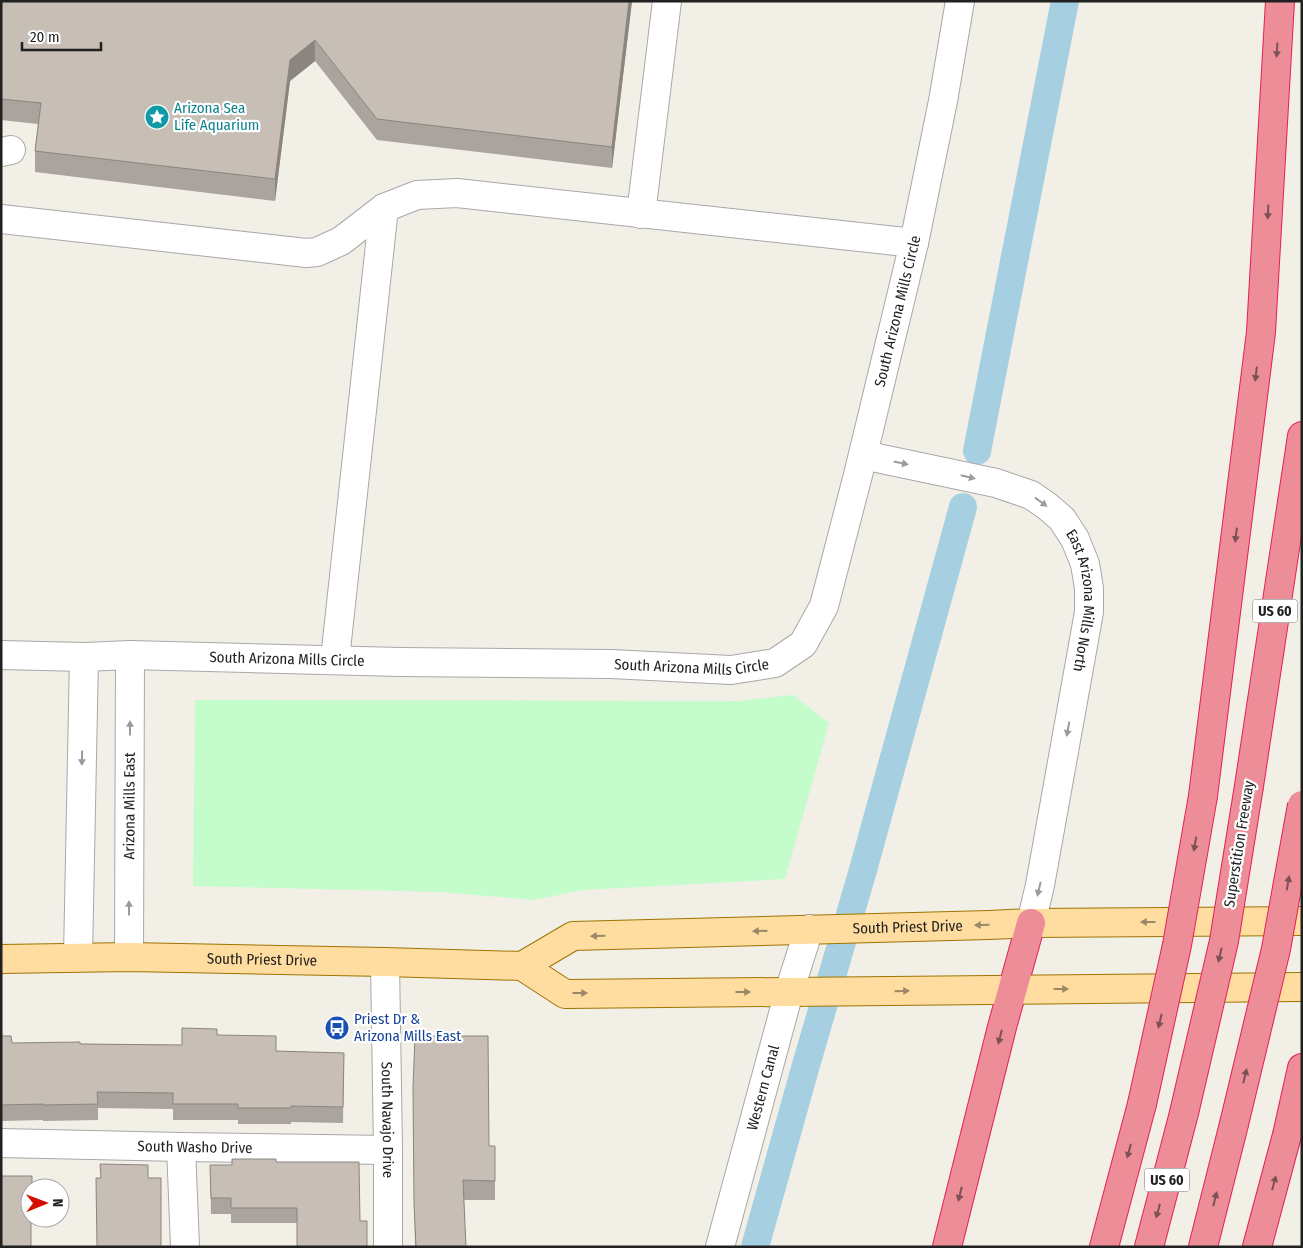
<svg xmlns="http://www.w3.org/2000/svg" width="1303" height="1248" font-family="'Fira Sans Condensed',sans-serif">
<style>
.park{fill:#c4fccc}
.lines{fill:none;stroke-linecap:round;stroke-linejoin:round}
.canal{stroke:#a6d0e1;stroke-width:28}
.minor-casing{stroke:#a8a8a8;stroke-width:30}
.major-casing{stroke:#9e7400;stroke-width:30}
.highway-casing{stroke:#e42057;stroke-width:30}
.minor{stroke:#fff;stroke-width:28}
.major{stroke:#ffdc9f;stroke-width:28}
.highway{stroke:#ec8d98;stroke-width:28}
.highway-bridge-casing{stroke:#e42057;stroke-width:30;stroke-linecap:butt}
.highway-bridge{stroke:#ec8d98;stroke-width:28}
.wall{fill:#aba39d}
.shaded-wall{fill:#8b857f}
.building{fill:#c7beb6;stroke:#8b857f}
.oneway{fill:#7c5257}
.oneway2{fill:#9b9b9b}
.oneway3{fill:#9b8866}
.labels{text-anchor:middle;stroke-width:4.5;stroke-linejoin:round;paint-order:stroke}
.shield{fill:#fff;stroke:#646464;stroke-width:1}
.shield-label{font-size:14px;font-weight:bold;fill:#212121}
.culture-label{font-size:15px;fill:#0d838f;stroke:#fff;text-anchor:start}
.street-label{font-size:15px;fill:#212121;stroke:#fff}
.transit-label{font-size:15px;fill:#164399;stroke:#fff;text-anchor:start}
</style>
<rect width="100%" height="100%" fill="#f2efe7"/>
<!-- park -->
<path class="park" d="M793,695l36,28 -44,156 -202,11 -49,10 -95,-8 -246,-6 2,-186 546,1z"/>
<g class="lines">
<!-- canal -->
<path class="canal" d="M977,451l88,-450
M755,1247l51,-182 57,-195 100,-363"/>
<defs>
<g id="minor">
<path d="M1,152l10,-2"/>
<path d="M641,214l26,-213"/>
<path d="M1,219l305,34 11,-1 24,-11 43,-33 33,-13 40,-2 457,50"/>
<path id="s1" d="M863,455l133,28 35,12 16,11 15,13 13,20 10,25 4,24v24l-49,273 -9,38"/>
<path id="s2" d="M1,655l83,2 46,-2 270,7 211,2 120,6 44,-7 28,-19 21,-38 34,-131 56,-232 29,-142 17,-100"/>
<path d="M335,659l49,-451"/>
<path d="M78,957l6,-300"/>
<path id="s3" d="M129,957l1,-302"/>
<path id="s4" d="M385,962l3,188v97"/>
<path id="s5" d="M1,1143l180,4 207,3"/>
<path d="M181,1147l4,100"/>
<path id="s6" d="M720,1247l69,-255 20,-63"/>
</g>
<g id="major">
<path id="s7" d="M1,959l128,-2 256,5 137,4 43,28 737,-7"/>
<path id="s8" d="M522,966l51,-30 416,-11 42,-2 271,-2"/>
</g>
<path id="highway" d="M1249,786l53,-350
M1203,796l58,-464 19,-331
M947,1247l55,-220 29,-104
M1104,1247l38,-143
M1149,1247l35,-134
M1203,1247l31,-123
M1257,1247l30,-112 15,-67"/>
</defs>
<!-- minor casing -->
<use href="#minor" class="minor-casing"/>
<!-- major casing -->
<use href="#major" class="major-casing"/>
<!-- highway casing -->
<use href="#highway" class="highway-casing"/>
<!-- minor -->
<use href="#minor" class="minor"/>
<!-- major -->
<use href="#major" class="major"/>
<!-- highway -->
<use href="#highway" class="highway"/>
<defs>
<path id="highway-bridge" d="M1142,1104l35,-159 26,-149
M1184,1113l40,-172 25,-155
M1234,1124l42,-175 26,-144"/>
</defs>
<!-- highway-bridge casing -->
<use href="#highway-bridge" class="highway-bridge-casing"/>
<!-- highway-bridge -->
<use href="#highway-bridge" class="highway-bridge"/>
</g>
<!-- wall -->
<path class="wall" d="M1,1h631l-20,167 -235,-28 -62,-79 -25,20 -15,120 -240,-29v-21l3,-27 -37,-4z
M217,1035l59,16 68,2 -1,70 -52,-1v2h-53v-4h-65v-11l-75,-1v12l-55,1v-1l-42,1v-85l11,7 170,2z
M413,1107l76,39h6v54h-31l2,47h-51z
M276,1162h83l-62,61h-66v-9h-20l-1,-49h22z"/>
<!-- shaded-wall -->
<path class="shaded-wall" d="M629,1h3l-20,167v-21z
M315,40v21l-25,20 -15,120v-22l15,-119z"/>
<!-- building -->
<path class="building" d="M1,1h628l-17,146 -235,-28 -62,-79 -25,20 -15,119 -240,-28 6,-48 -40,-4z
M182,1028l35,1v6l59,1v15l68,2 -1,54 -52,-1v2h-53v-4h-65v-11l-76,-1 1,12 -55,1v-1l-42,1v-69h10l1,7 68,-1v2l102,1z
M415,1036h73l1,110h6v35l-32,-1 3,67h-50l-2,-43 -1,-117z
M232,1159h44v3h83l1,59h7v26h-70v-39h-66v-10h-20l-1,-33h22z
M100,1164l48,1v13h13v69h-64l-1,-69h5z
M1,1176h31v12h-2v30h1v29h-30z"/>
<!-- one-way arrows -->
<defs><path id="oneway-solid" d="M-6-.8H1V-3.2L6.5 0L1 3.2V.8H-6Z" transform="scale(1.25)"/></defs>
<g class="oneway">
<use href="#oneway-solid" transform="translate(1277 50) rotate(93)"/>
<use href="#oneway-solid" transform="translate(1268 212) rotate(93)"/>
<use href="#oneway-solid" transform="translate(1256 374) rotate(97)"/>
<use href="#oneway-solid" transform="translate(1236 535) rotate(97)"/>
<use href="#oneway-solid" transform="translate(1195 844) rotate(100)"/>
<use href="#oneway-solid" transform="translate(1288 883) rotate(-80)"/>
<use href="#oneway-solid" transform="translate(1220 955) rotate(103)"/>
<use href="#oneway-solid" transform="translate(1160 1021) rotate(103)"/>
<use href="#oneway-solid" transform="translate(1000 1037) rotate(104)"/>
<use href="#oneway-solid" transform="translate(1245 1076) rotate(-76)"/>
<use href="#oneway-solid" transform="translate(1129 1151) rotate(105)"/>
<use href="#oneway-solid" transform="translate(1274 1183) rotate(-75)"/>
<use href="#oneway-solid" transform="translate(960 1194) rotate(104)"/>
<use href="#oneway-solid" transform="translate(1215 1199) rotate(-76)"/>
<use href="#oneway-solid" transform="translate(1158 1211) rotate(105)"/>
</g>
<g class="oneway2">
<use href="#oneway-solid" transform="translate(901 463) rotate(12)"/>
<use href="#oneway-solid" transform="translate(968 477) rotate(13)"/>
<use href="#oneway-solid" transform="translate(1041 502) rotate(36)"/>
<use href="#oneway-solid" transform="translate(130 728) rotate(-90)"/>
<use href="#oneway-solid" transform="translate(1068 729) rotate(100)"/>
<use href="#oneway-solid" transform="translate(82 758) rotate(91)"/>
<use href="#oneway-solid" transform="translate(1039 889) rotate(103)"/>
<use href="#oneway-solid" transform="translate(129 908) rotate(-90)"/>
</g>
<g class="oneway3">
<use href="#oneway-solid" transform="translate(1148 922) rotate(180)"/>
<use href="#oneway-solid" transform="translate(982 925) rotate(179)"/>
<use href="#oneway-solid" transform="translate(760 931) rotate(178)"/>
<use href="#oneway-solid" transform="translate(598 936) rotate(178)"/>
<use href="#oneway-solid" transform="translate(1061 989)"/>
<use href="#oneway-solid" transform="translate(902 991) rotate(-1)"/>
<use href="#oneway-solid" transform="translate(743 992)"/>
<use href="#oneway-solid" transform="translate(580 993)"/>
</g>
<!-- icons -->
<defs>
<symbol id="sight-disc" viewBox="-11 -11 22 22"><circle r="9.5" fill="#0f9aa8" stroke="#fff"/><path d="M0-6L1.8-2.2L6-1.7L2.9 1.2L3.7 5.4L0 3.3L-3.7 5.4L-2.9 1.2L-6-1.7L-1.8-2.2Z" fill="#fff"/></symbol>
<symbol id="bus-disc" viewBox="-11 -11 22 22"><circle r="9.5" fill="#1a4fb4" stroke="#fff"/><path d="M-5-6H5V4H4V6H2V4H-2V6H-4V4H-5ZM-3.5-4V0h7V-4ZM-3.5 1.2v1.5H-2V1.2ZM2 1.2v1.5H3.5V1.2Z" fill="#fff"/></symbol>
</defs>
<g fill-rule="evenodd">
<use href="#sight-disc" x="143" y="103" width="28" height="28"/>
<use href="#bus-disc" x="323" y="1014" width="28" height="28"/>
</g>
<g class="labels">
<!-- shield labels -->
<g class="shield">
<rect x="1252.5" y="599.5" width="45" height="23" rx="4"/>
<rect x="1144.5" y="1168.5" width="45" height="23" rx="4"/>
</g>
<g class="shield-label">
<text x="1275" y="616">US 60</text>
<text x="1167" y="1185">US 60</text>
</g>
<!-- culture labels -->
<g class="culture-label">
<text x="174" y="113">Arizona Sea<tspan x="174" dy="17">Life Aquarium</tspan></text>
</g>
<!-- street labels -->
<g class="street-label">
<text dy="5" stroke="none"><textPath href="#s2" startOffset="1156">South Arizona Mills Circle</textPath></text>
<text dy="5" stroke="none"><textPath href="#s1" startOffset="299">East Arizona Mills North</textPath></text>
<text dy="5" stroke="none"><textPath href="#s2" startOffset="286">South Arizona Mills Circle</textPath></text>
<text dy="5" stroke="none"><textPath href="#s2" startOffset="691">South Arizona Mills Circle</textPath></text>
<text dy="5" stroke="none"><textPath href="#s3" startOffset="151">Arizona Mills East</textPath></text>
<text transform="translate(1239 844) rotate(-81)" y="5">Superstition Freeway</text>
<text dy="5" stroke="none"><textPath href="#s8" startOffset="394">South Priest Drive</textPath></text>
<text dy="5" stroke="none"><textPath href="#s7" startOffset="261">South Priest Drive</textPath></text>
<text dy="5" stroke="none"><textPath href="#s6" startOffset="165">Western Canal</textPath></text>
<text dy="5" stroke="none"><textPath href="#s4" startOffset="158">South Navajo Drive</textPath></text>
<text dy="5" stroke="none"><textPath href="#s5" startOffset="194">South Washo Drive</textPath></text>
</g>
<!-- transit labels -->
<g class="transit-label">
<text x="354" y="1024">Priest Dr &amp;<tspan x="354" dy="17">Arizona Mills East</tspan></text>
</g>
</g>
<!-- border -->
<rect width="1303" height="1248" fill="none" stroke="#212121" stroke-width="5"/>
<!-- north arrow -->
<g transform="translate(45 1203) rotate(89)"><circle r="24" fill="#ffffff" stroke="#a6a6a6"/>
<path d="M0-4L9 19L0 12L-9 19Z" fill="#d20d00"/>
<text y="-8" font-size="14" font-weight="bold" text-anchor="middle" fill="#212121">N</text>
</g>
<!-- scale -->
<path d="M22 42v8h79v-8" fill="none" stroke="#212121" stroke-width="2.5"/>
<text x="30" y="42" font-size="15" fill="#212121" stroke="#ffffff" stroke-width="4" paint-order="stroke">20 m</text>
</svg>
